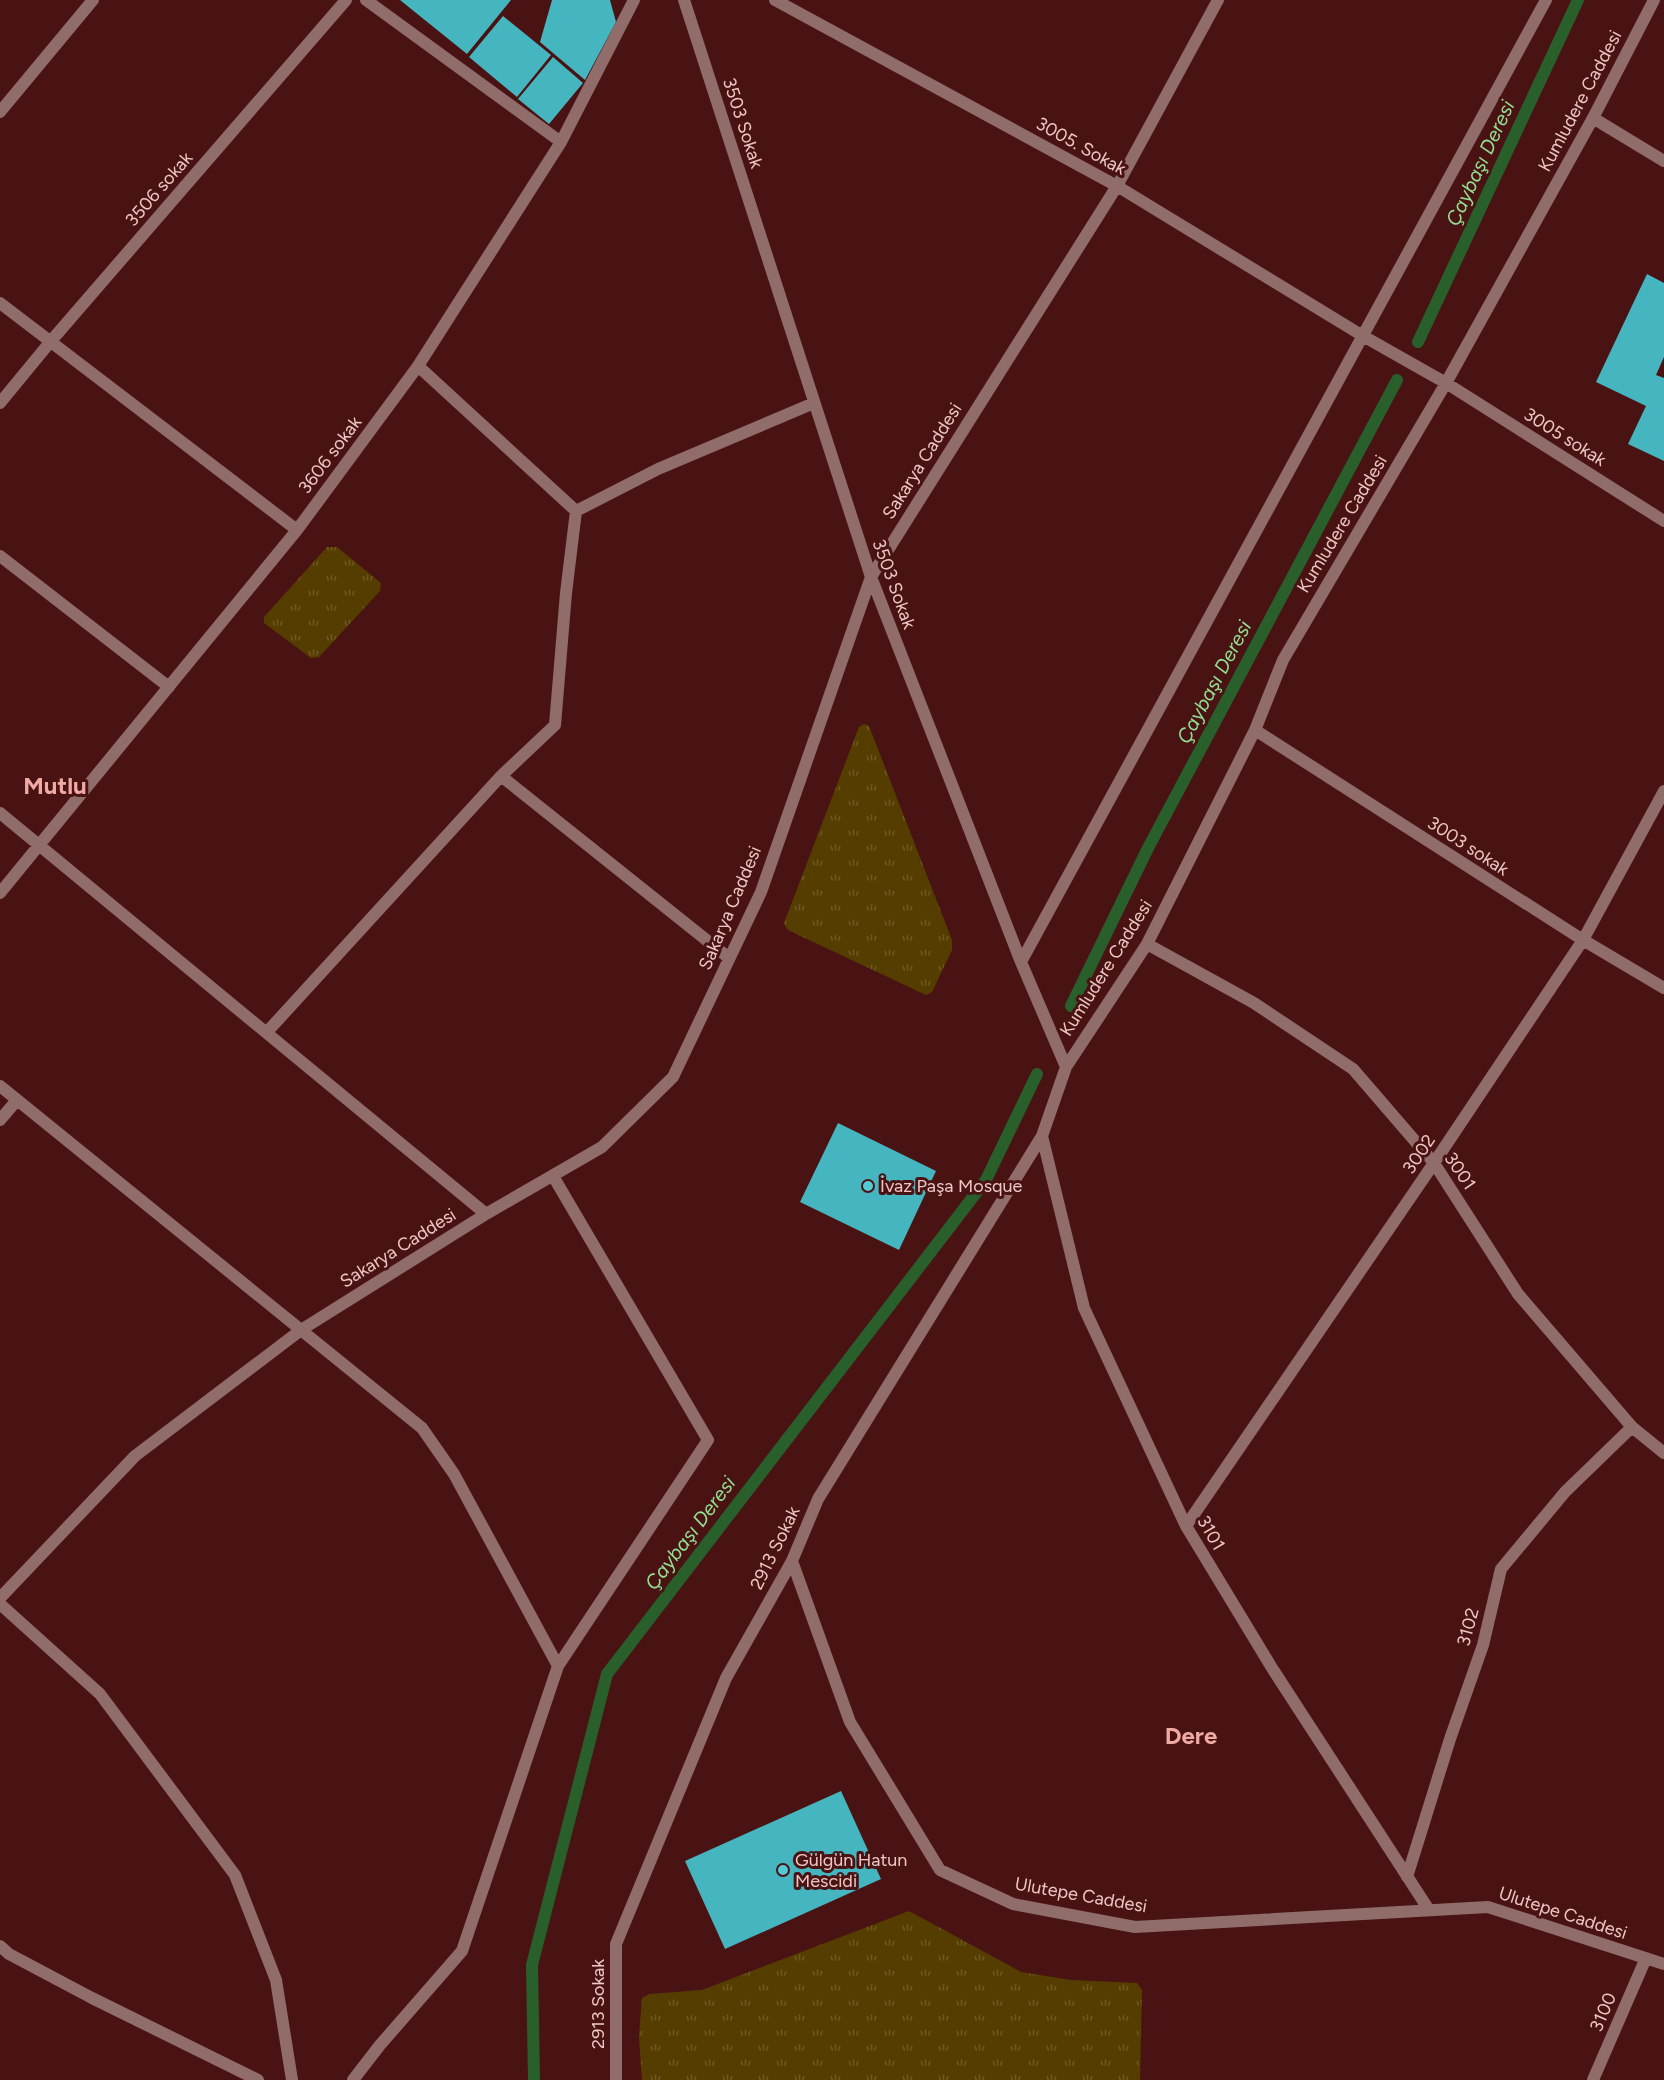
<svg xmlns="http://www.w3.org/2000/svg" width="1664" height="2080" font-family="Figtree,sans-serif">
<style>
.park{fill:url(#park-tufts)}
.lines{fill:none;stroke-linecap:round;stroke-linejoin:round}
.stream{stroke:#285f2a;stroke-width:12}
.building{fill:#45b5c0}
.street{stroke:#906d6a;stroke-width:12}
.poi-dot{fill:#52cbd7;stroke:#4a1313;stroke-width:2}
.labels{text-anchor:middle;stroke-width:6;stroke-linejoin:round;paint-order:stroke}
.street-label{font-size:18px;fill:#ecc7c4;stroke:#4a1313}
.poi-label{font-size:18px;fill:#ecc7c4;stroke:#4a1313;text-anchor:start}
.water-label{font-size:20px;font-style:italic;fill:#92e092;stroke:#4a1313}
.district-label{font-size:24px;font-weight:bold;fill:#f0aaa4;stroke:#4a1313}
</style>
<defs>
<pattern id="park-tufts" width="24" height="20" patternUnits="userSpaceOnUse" patternTransform="scale(1.5)"><rect width="24" height="20" fill="#553d00"/><path d="M3 7l-1-3M5 7V3M7 7l1-3M15 17l-1-3M17 17v-4M19 17l1-3" fill="none" stroke="#6e5824"/></pattern>
</defs>
<rect width="100%" height="100%" fill="#4a1313"/>
<!-- park -->
<path class="park" d="M327,547h10l44,36 -1,8 -61,66 -8,1 -47,-35v-6z
M864,724l5,2 83,214v10l-20,42 -6,3 -138,-65 -4,-7 75,-196z
M909,1911l112,61 50,8 66,3 5,7 -2,90h-498l-3,-44 3,-38 7,-4 53,-4z"/>
<g class="lines">
<!-- stream -->
<path class="stream" d="M1418,342l160,-342
M1071,1006l77,-158 249,-468
M534,2080l-2,-115 75,-291 379,-494 51,-106"/>
</g>
<!-- building -->
<path class="building" d="M400,0h111l-44,54z
M552,0h58l6,22 -31,58 -45,-38z
M503,16l48,39 -34,42 -48,-40z
M553,57l30,26 -34,41 -31,-25z
M1647,274l17,9v74l-8,18 8,3v83l-36,-17 18,-38 -50,-24z
M838,1123l98,48 -37,79 -99,-48z
M841,1791l40,88 -156,70 -40,-88z"/>
<g class="lines">
<!-- street -->
<path class="street" d="M366,0l195,142
M684,0l187,577 150,385 45,105
M775,0l342,186 246,150 83,47 218,138
M0,112l93,-112
M1593,118l71,43
M0,303l297,227
M418,366l158,145
M0,403l51,-62 295,-341
M0,556l169,131
M1255,730l328,210 81,48
M501,776l228,182
M0,813l486,401
M0,893l297,-363 121,-164 143,-224 73,-142
M1147,944l107,59 99,66 81,94 84,131 114,133 32,26
M1021,962l525,-962
M267,1032l234,-256 54,-51 11,-132 10,-82 82,-42 156,-66
M0,1086l422,342 32,46 104,192
M0,1120l17,-20
M1042,1136l42,172 102,218 86,142 157,242
M1186,1526l248,-363 149,-223 81,-149
M792,1561l58,161 90,148 73,34 122,23 353,-20 176,57
M0,1598l135,-142 166,-126 185,-116 116,-67 71,-70 88,-185 110,-315 246,-391 101,-186
M0,1604l100,90 135,181 41,105 16,100
M1407,1877l43,-138 33,-94 18,-76 64,-77 67,-65
M0,1946l9,8 83,44 166,82
M353,2080l27,-35 82,-94 96,-285 150,-226 -155,-264
M616,2080v-136l110,-266 66,-117 26,-62 224,-363 24,-69 81,-123 108,-214 28,-70 163,-277 147,-265 61,-118
M1593,2080l53,-122"/>
</g>
<!-- markers -->
<g class="poi-dot">
<circle cx="868" cy="1186" r="6"/>
<circle cx="783" cy="1870" r="6"/>
</g>
<g class="labels">
<!-- street labels -->
<g class="street-label">
<text transform="translate(1580 101) rotate(-62)" y="6">Kumludere Caddesi</text>
<text transform="translate(743 123) rotate(72)" y="6">3503 Sokak</text>
<text transform="translate(1081 146) rotate(29)" y="6">3005. Sokak</text>
<text transform="translate(159 189) rotate(-49)" y="6">3506 sokak</text>
<text transform="translate(1565 437) rotate(32)" y="6">3005 sokak</text>
<text transform="translate(330 455) rotate(-53)" y="6">3606 sokak</text>
<text transform="translate(922 461) rotate(-58)" y="6">Sakarya Caddesi</text>
<text transform="translate(1342 524) rotate(-59)" y="6">Kumludere Caddesi</text>
<text transform="translate(894 584) rotate(70)" y="6">3503 Sokak</text>
<text transform="translate(1468 846) rotate(33)" y="6">3003 sokak</text>
<text transform="translate(730 908) rotate(-67)" y="6">Sakarya Caddesi</text>
<text transform="translate(1106 968) rotate(-58)" y="6">Kumludere Caddesi</text>
<text transform="translate(1419 1154) rotate(-56)" y="6">3002</text>
<text transform="translate(1460 1171) rotate(56)" y="6">3001</text>
<text transform="translate(398 1248) rotate(-32)" y="6">Sakarya Caddesi</text>
<text transform="translate(1211 1533) rotate(60)" y="6">3101</text>
<text transform="translate(775 1548) rotate(-64)" y="6">2913 Sokak</text>
<text transform="translate(1468 1627) rotate(-75)" y="6">3102</text>
<text transform="translate(1081 1895) rotate(10)" y="6">Ulutepe Caddesi</text>
<text transform="translate(1563 1913) rotate(18)" y="6">Ulutepe Caddesi</text>
<text transform="translate(598 2004) rotate(-90)" y="6">2913 Sokak</text>
<text transform="translate(1603 2012) rotate(-67)" y="6">3100</text>
</g>
<!-- poi labels -->
<g class="poi-label">
<text x="880" y="1192">İvaz Paşa Mosque</text>
<text x="795" y="1866">Gülgün Hatun<tspan x="795" dy="21">Mescidi</tspan></text>
</g>
<!-- water labels -->
<g class="water-label">
<text transform="translate(1480 163) rotate(-65)" y="7">Çaybaşı Deresi</text>
<text transform="translate(1214 682) rotate(-62)" y="7">Çaybaşı Deresi</text>
<text transform="translate(690 1533) rotate(-53)" y="7">Çaybaşı Deresi</text>
</g>
<!-- district labels -->
<g class="district-label">
<text x="55" y="794">Mutlu</text>
<text x="1191" y="1744">Dere</text>
</g>
</g>
</svg>
